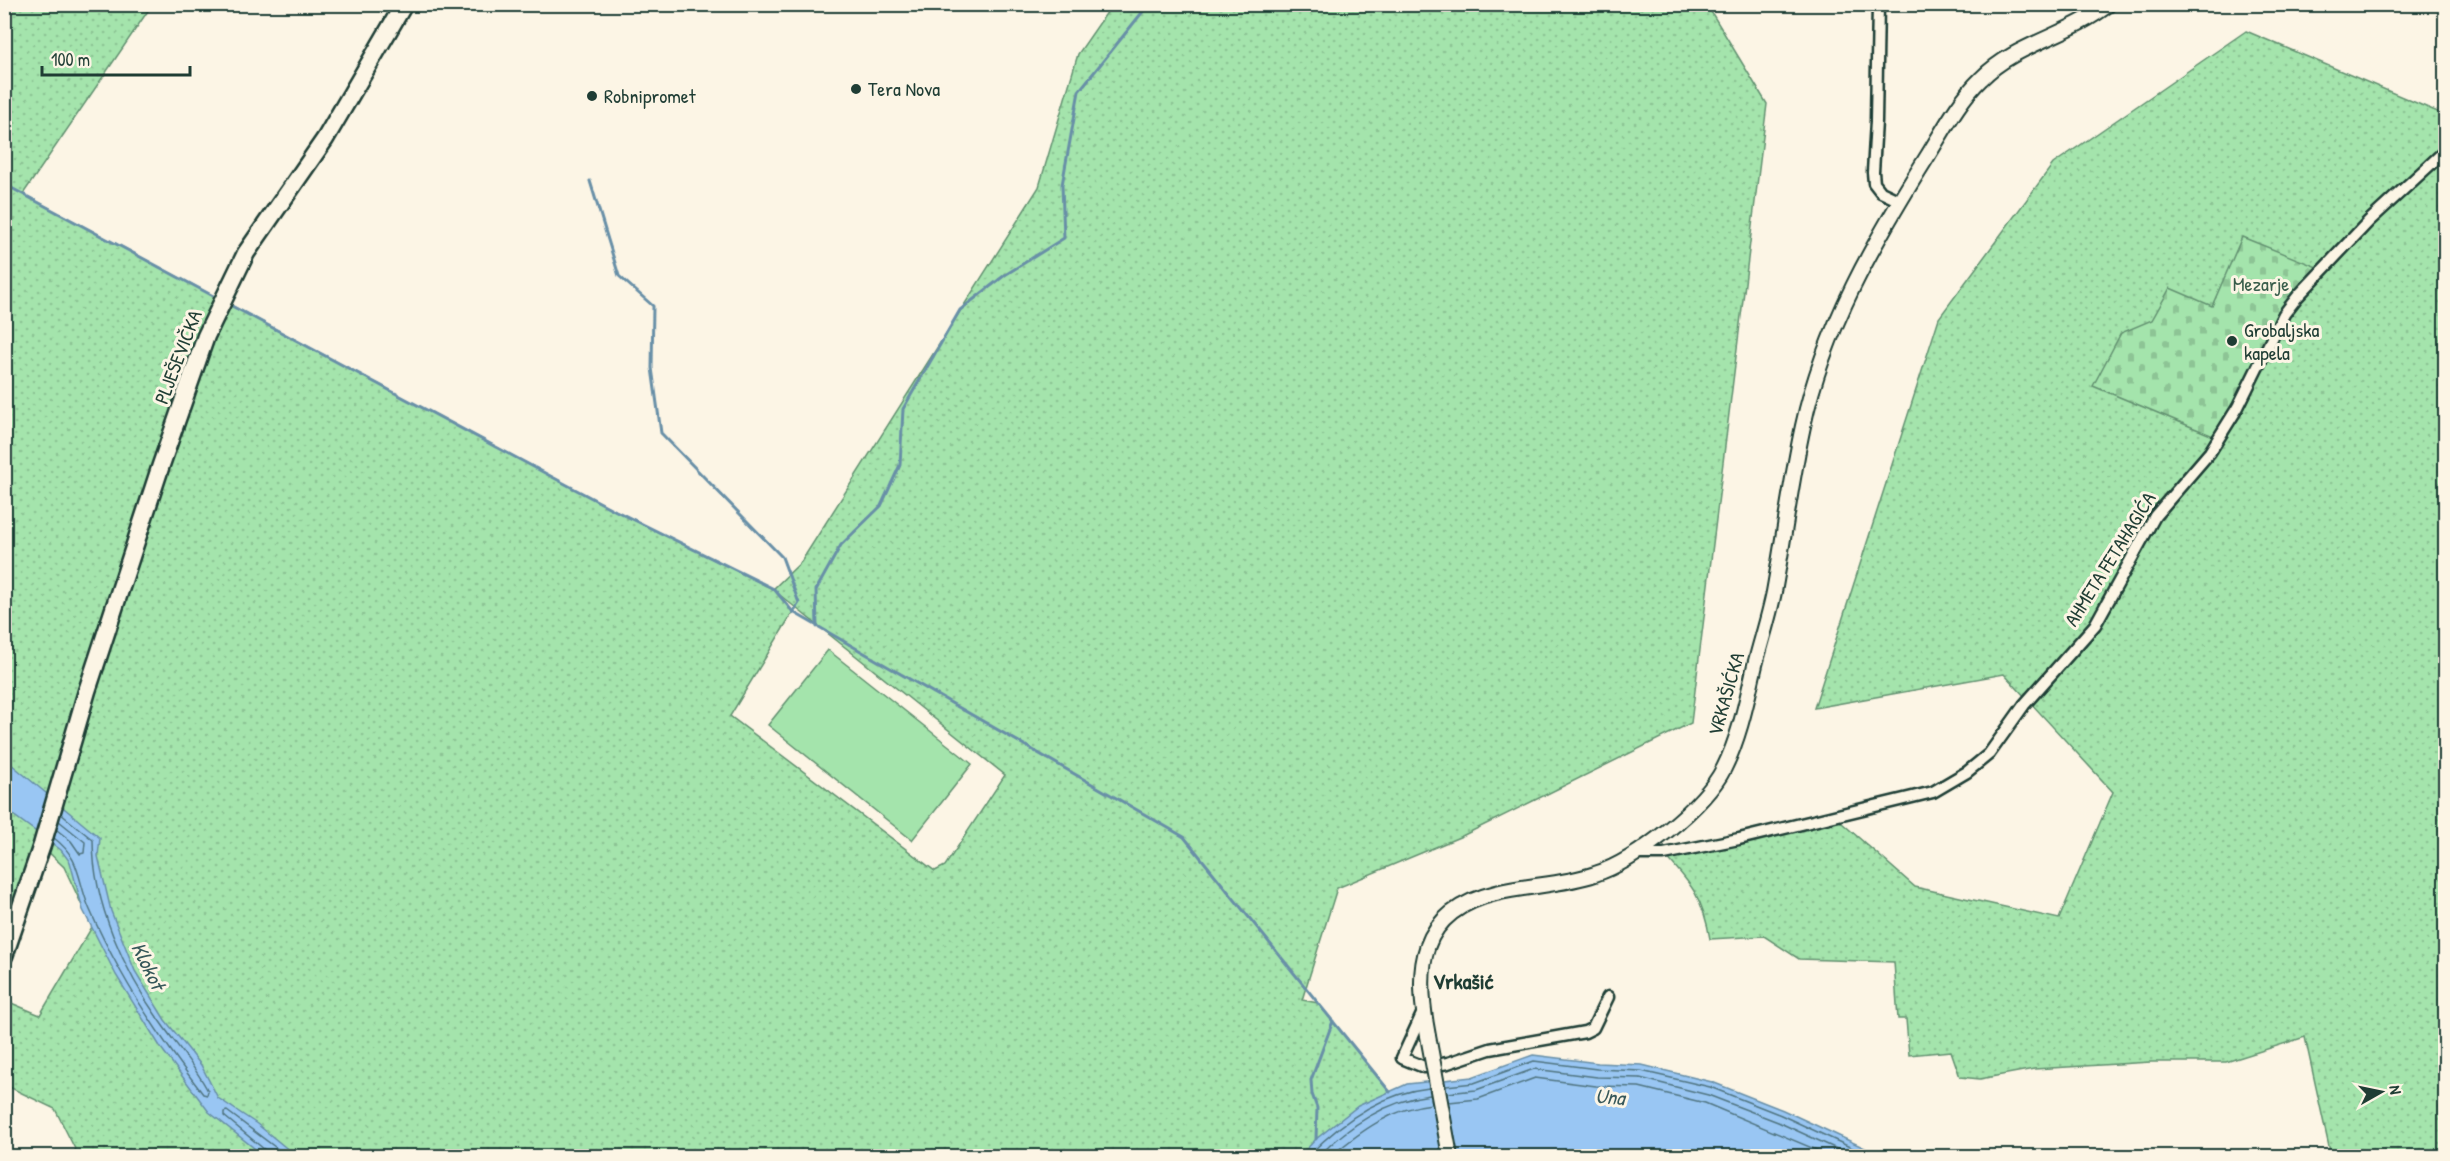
<svg xmlns="http://www.w3.org/2000/svg" width="2450" height="1161" font-family="'Patrick Hand',sans-serif">
<style>
.grass{fill:url(#grass-dots);stroke:#629070;stroke-width:1.5;fill-rule:evenodd}
.cemetery{fill:url(#cemetery-stones);stroke:#629070;stroke-width:1.5}
.pitch{fill:#a4e4ac;stroke:#629070;stroke-width:1.5}
.water{fill:#99c6f3;stroke:#688fa7;stroke-width:1.5}
.lines{fill:none;stroke-linecap:round;stroke-linejoin:round}
.shore{stroke:#507480;stroke-width:1.5}
.stream{stroke:#688fa7;stroke-width:3}
.street-casing{stroke:#1f3d34;stroke-width:15}
.secondary-casing{stroke:#1f3d34;stroke-width:18}
.primary-casing{stroke:#1f3d34;stroke-width:21}
.street{stroke:#fcf5e5;stroke-width:10}
.secondary{stroke:#fcf5e5;stroke-width:14}
.primary{stroke:#fcf5e5;stroke-width:16}
.secondary-bridge-casing{stroke:#1f3d34;stroke-width:18;stroke-linecap:butt}
.secondary-bridge{stroke:#fcf5e5;stroke-width:14}
.poi-dot{fill:#1f3d34;stroke:#fcf5e5;stroke-width:2}
.labels{text-anchor:middle;stroke-width:6;stroke-linejoin:round;paint-order:stroke}
.poi-label{font-size:20px;fill:#1f3d34;stroke:#fcf5e5;text-anchor:start}
.park-label{font-size:20px;fill:#3a5e4c;stroke:#fcf5e5}
.street-label{font-size:20px;fill:#1f3d34;stroke:#fcf5e5}
.water-label{font-size:21px;font-style:italic;fill:#37585a;stroke:#fcf5e5}
.quarter-label{font-size:22px;font-weight:bold;fill:#1f3d34;stroke:#fcf5e5}
</style>
<defs>
<pattern id="grass-dots" width="8" height="8" patternUnits="userSpaceOnUse" patternTransform="scale(1.5)"><rect width="8" height="8" fill="#a4e4ac"/><path d="M2 2h.1M6 6h.1" fill="none" stroke="#8dc495" stroke-width="1.8" stroke-linecap="round"/></pattern>
<pattern id="cemetery-stones" width="16" height="16" patternUnits="userSpaceOnUse" patternTransform="scale(1.5)"><rect width="16" height="16" fill="#a4e4ac"/><path d="M2 7V4a2 2 0 0 1 4 0v3zM10 15v-3a2 2 0 0 1 4 0v3z" fill="#8dc495"/></pattern>
</defs>
<rect width="100%" height="100%" fill="#fcf5e5"/>
<filter id="ink" filterUnits="userSpaceOnUse"><feTurbulence type="fractalNoise" baseFrequency=".0167" numOctaves="2"/><feDisplacementMap in="SourceGraphic" scale="12" xChannelSelector="R" yChannelSelector="G"/><feConvolveMatrix kernelMatrix="1 2 1 2 8 2 1 2 1" color-interpolation-filters="sRGB"/></filter>
<g filter="url(#ink)">
<!-- grass -->
<path class="grass" d="M5,5h147l-129,189 593,317 157,78 28,-27 238,-375 39,-133 34,-49h595l60,99 -76,619 -229,113 -125,52 -35,112 16,3 72,89c-36,16 -63,36 -90,64h-1225l2,-3 -22,-44 -50,-24 -1,-85 36,15 52,-88 -28,-60 -22,-21 -26,74 -11,-3zM776,592l229,183 -60,91 -10,5 -205,-155 63,-104z
M2246,31l199,84v1041h-114l-26,-119 -79,25h-75l-117,7 -54,10 -20,-2 -9,-26 -42,4 -3,-36h-8l-4,-57 -95,-3 -35,-23 -54,3c-7,-42 -19,-55 -46,-85l170,-38 81,71 144,32 54,-127 -109,-118 -190,34 125,-390 114,-154z"/>
<!-- cemetery -->
<path class="cemetery" d="M2242,237l80,32 -24,27 -80,142 -125,-52 28,-53 31,-13 18,-32 42,18z"/>
<!-- pitch -->
<path class="pitch" d="M828,650l144,114 -60,76 -144,-115z"/>
<!-- water -->
<path class="water" d="M5,759l95,79 -2,18 13,55 24,60 30,49 36,45 17,33 39,26 39,32h-32l-55,-44 -48,-64 -45,-73 -33,-65 -13,-48 -9,-12 -56,-41z
M1533,1055l65,8 44,2 70,17 71,28 99,46h-582l16,-17 42,-33 49,-22 65,-7z"/>
<g class="lines">
<!-- shore -->
<path class="shore" d="M57,830l14,11 9,13 4,-1 1,-11 -26,-21
M54,838c28,21 23,43 36,72 9,21 20,42 31,62 24,43 52,83 82,122l4,1 1,-4c-13,-25 -31,-45 -47,-68 -37,-52 -68,-119 -68,-183l-32,-26
M1446,1086l28,-3 60,-22 63,8 44,2 69,16 71,28 88,41
M1447,1093l29,-3 58,-21 63,8 43,1 68,17 70,27 74,34
M1449,1102l29,-3 57,-21 61,8 43,1 66,16 126,53
M267,1156l-2,-6 -41,-34v-4l3,-1 60,45
M1308,1156c32,-33 74,-63 121,-68
M1319,1156c29,-30 69,-56 111,-61
M1331,1156c30,-25 61,-48 101,-52"/>
<!-- stream -->
<path class="stream" d="M590,181l29,95 34,30 -1,62 9,65 121,124 17,46 -6,9
M4,184l213,114
M228,304l388,207 158,78 19,23 391,225 206,255
M817,627l-1,-37 25,-45 40,-39 19,-41 3,-56 57,-99 45,-35 59,-37 -2,-53 17,-94 70,-87
M1316,1139l1,-31 -5,-14 -1,-14 22,-59"/>
<defs>
<path id="street" d="M1878,4l-2,117 -3,51 1,11 7,9 17,8
M1634,854h30l75,-15 194,-47 34,-20 22,-18 35,-49 71,-80 60,-109 55,-64 28,-45 46,-93 14,-18 71,-75 77,-71
M1423,1012l-21,46 22,9 24,-4 42,-14 95,-17 8,-4 15,-31"/>
<path id="secondary" d="M1428,1036c-13,-67 -11,-124 68,-143 33,-8 67,-8 99,-19 41,-13 110,-68 129,-106 16,-32 23,-69 31,-103 6,-24 14,-48 19,-73 10,-55 17,-111 29,-166 21,-98 72,-186 124,-269 16,-26 32,-57 54,-78 35,-36 88,-43 128,-75"/>
<path id="primary" d="M4,956l38,-111 45,-154 74,-226 45,-129 40,-83 79,-114 79,-135"/>
</defs>
<!-- street casing -->
<use href="#street" class="street-casing"/>
<!-- secondary casing -->
<use href="#secondary" class="secondary-casing"/>
<!-- primary casing -->
<use href="#primary" class="primary-casing"/>
<!-- street -->
<use href="#street" class="street"/>
<!-- secondary -->
<use href="#secondary" class="secondary"/>
<!-- primary -->
<use href="#primary" class="primary"/>
<defs>
<path id="secondary-bridge" d="M1428,1036l22,120"/>
</defs>
<!-- secondary-bridge casing -->
<use href="#secondary-bridge" class="secondary-bridge-casing"/>
<!-- secondary-bridge -->
<use href="#secondary-bridge" class="secondary-bridge"/>
</g>
</g>
<!-- markers -->
<g class="poi-dot">
<circle cx="856" cy="89" r="6"/>
<circle cx="592" cy="96" r="6"/>
<circle cx="2232" cy="341" r="6"/>
</g>
<g class="labels">
<!-- poi labels -->
<g class="poi-label">
<text x="868" y="96">Tera Nova</text>
<text x="604" y="103">Robnipromet</text>
<text x="2244" y="337">Grobaljska<tspan x="2244" dy="23">kapela</tspan></text>
</g>
<!-- park labels -->
<g class="park-label">
<text x="2261" y="291">Mezarje</text>
</g>
<!-- street labels -->
<g class="street-label">
<text transform="translate(178 357) rotate(-69)" y="7">PLJEŠEVIČKA</text>
<text transform="translate(2110 559) rotate(-58)" y="7">AHMETA FETAHAGIĆA</text>
<text transform="translate(1726 694) rotate(-74)" y="7">VRKAŠIĆKA</text>
</g>
<!-- water labels -->
<g class="water-label">
<text transform="translate(148 966) rotate(64)" y="7">Klokot</text>
<text transform="translate(1610 1097) rotate(5)" y="7">Una</text>
</g>
<!-- quarter labels -->
<g class="quarter-label">
<text x="1463" y="989">Vrkašić</text>
</g>
</g>
<!-- margin -->
<rect width="2450" height="1161" fill="none" stroke="#fcf5e5" stroke-width="24"/>
<rect x="12" y="12" width="2426" height="1137" fill="none" stroke="#1f3d34" stroke-width="2" filter="url(#ink)"/>
<!-- north arrow -->
<g transform="translate(2381 1092) rotate(81)" stroke="#fcf5e5" stroke-width="4.5" paint-order="stroke">
<path d="M0-4.5L10 22L0 15L-10 22Z" fill="#1f3d34"/>
<text y="-9" font-size="16" font-weight="bold" text-anchor="middle" fill="#1f3d34">N</text>
</g>
<!-- scale -->
<path d="M42 66v9h148v-9" fill="none" stroke="#1f3d34" stroke-width="3"/>
<text x="51" y="66" font-size="18" fill="#1f3d34" stroke="#fcf5e5" stroke-width="4.5" paint-order="stroke">100 m</text>
</svg>
